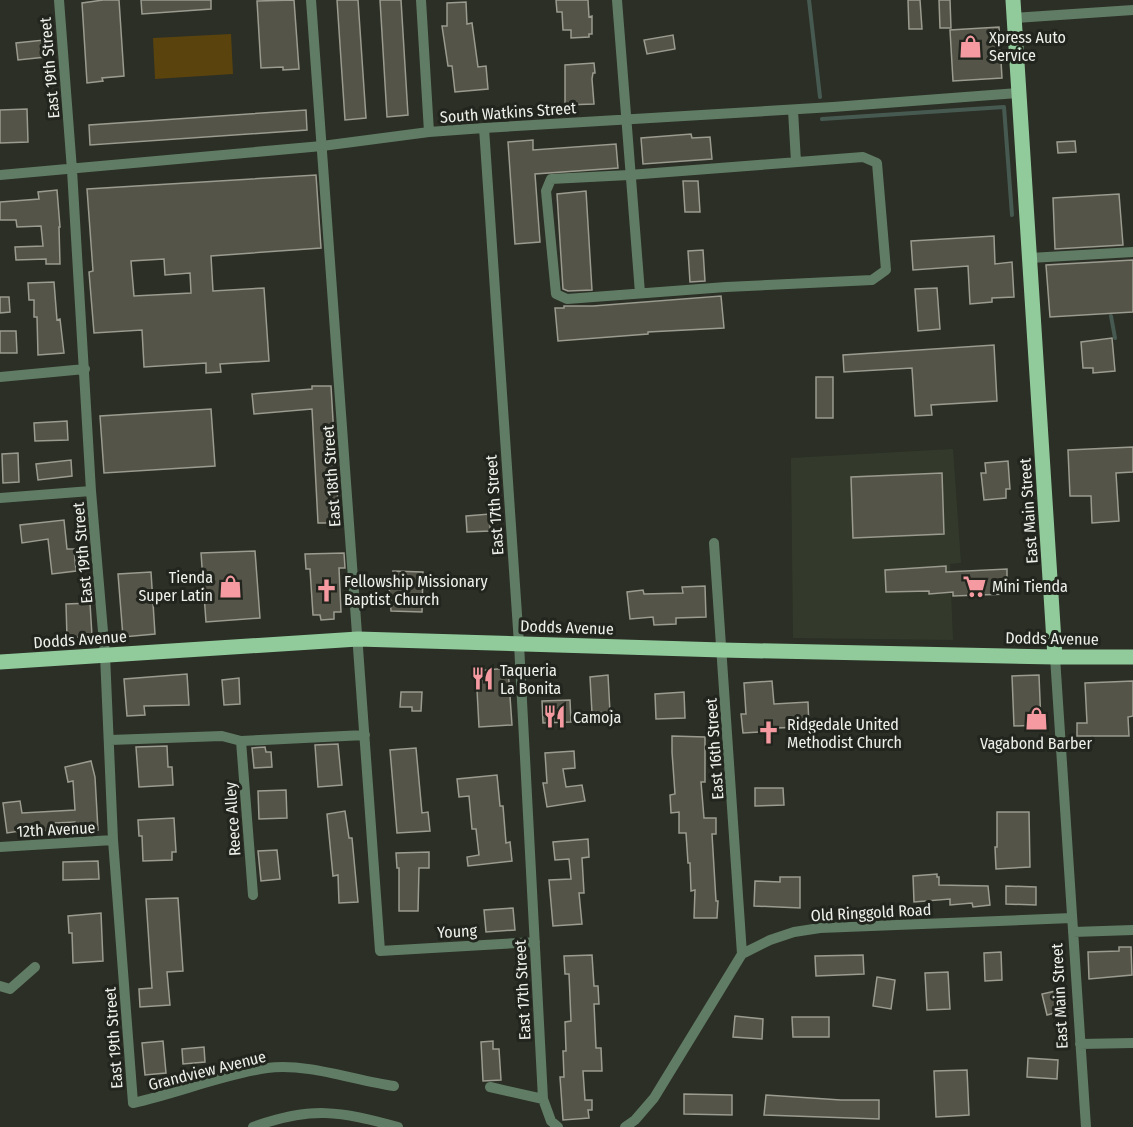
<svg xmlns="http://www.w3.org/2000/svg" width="1133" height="1127" font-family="'Fira Sans Condensed',sans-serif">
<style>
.built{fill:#333a2b}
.green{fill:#5b430e}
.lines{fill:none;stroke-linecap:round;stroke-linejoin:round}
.stream{stroke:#475a52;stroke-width:4}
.building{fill:#545449;stroke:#9b9b8f;stroke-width:1.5;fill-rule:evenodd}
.minor{stroke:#617c65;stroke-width:10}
.primary{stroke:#91cb9b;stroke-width:15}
.labels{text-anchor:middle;stroke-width:6;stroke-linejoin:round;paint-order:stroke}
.poi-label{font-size:16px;fill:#eef0eb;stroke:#21251d;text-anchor:start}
.street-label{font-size:16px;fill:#eef0eb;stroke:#21251d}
</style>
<rect width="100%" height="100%" fill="#2b2f26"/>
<!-- built -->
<path class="built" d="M953,449l8,114 -11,1 3,76 -160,-2 -2,-180z"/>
<!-- green -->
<path class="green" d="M231,34l2,40 -78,5 -2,-41z"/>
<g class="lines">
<!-- stream -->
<path class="stream" d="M809,0l11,97
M822,119l182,-12 8,108
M1111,316l4,22"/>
</g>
<!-- building -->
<path class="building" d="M103,0h16l5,76 -22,2 1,3 -16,2 -5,-80z
M141,0h70v9l-69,5z
M294,0l5,69 -16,1v-3l-22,1 -4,-67z
M337,0h21l8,118 -21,2z
M380,0h21l7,115 -21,2z
M556,0h32l1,17 3,-1v18h-3v3l-18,1v-8h-8l-1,-18h-5z
M908,0h12l2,29h-13z
M939,0h11l1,28h-11z
M466,2l1,22 5,-1 6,44 8,-1 2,23 -33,3 -3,-26h-4l-6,-40h5v-23z
M999,27l3,51 -49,3 -3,-51z
M673,35l2,14 -28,5 -3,-14z
M44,40l2,17 -28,3 -2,-17z
M594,63l1,10h-2l-1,6 2,25 -29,1v-40z
M27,109l1,33 -28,1v-33z
M306,110l1,20 -217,15 -1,-20z
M691,134l1,4 18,-1 2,22 -69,5 -2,-26z
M533,140v10l83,-6 2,24 -83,6 5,68 -25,2 -7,-102z
M1075,141l1,11 -18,1 -1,-11z
M316,175l5,73 -110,8 2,35 51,-3 5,73 -49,3 1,8 -15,1v-10l-62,4 -2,-37 -48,3 -5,-61 4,-1 -6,-82zM164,259l1,16 25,-2 1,20 -57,3 -3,-35z
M683,181h15l2,31h-15z
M57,190l3,37h-1l1,37h-14v-5l-30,1 -1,-13 28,-1 -2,-20 -24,1 -1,-7h-16v-18l39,-3 -1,-7z
M586,191l6,99 -24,1 -5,-2 -6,-95z
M1119,194l4,51 -68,4 -2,-51z
M994,236l1,28 17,-2 2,35 -22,1v4l-22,2 -2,-38 -55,4 -2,-29z
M703,250l2,31 -15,1 -2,-31z
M1133,260v52l-83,5 -4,-52z
M54,282l3,38 3,-1 4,34 -26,2 -1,-38h-3v-17h-5l-1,-17z
M937,288l3,41 -22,2 -3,-42z
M721,296l3,32 -76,4v2l-90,7 -3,-33h9v-2h29z
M0,297h9l1,15 -10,1z
M0,331h16l1,22h-17z
M1112,338l3,33 -22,2v-5h-10l-2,-26z
M994,345l3,56 -66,4 1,10 -17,1 -3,-48 -68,4 -1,-17z
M816,377h17v41h-17z
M312,386h19l8,137h-21l-6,-114 -58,5 -2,-20 60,-5z
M211,409l4,57 -111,7 -4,-57z
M67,421l1,19 -33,1 -1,-18z
M1133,447v25l-17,1 3,48 -27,2 -1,-27h-21l-2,-46z
M18,453l1,29 -16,1 -1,-29z
M71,460l1,16 -34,4 -2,-16z
M1008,461l2,28h-4v9l-22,2 -3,-27h5l-1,-10z
M942,473l2,61 -91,4 -2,-61z
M490,514v17l-23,1 -1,-16z
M64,520l3,29h7l2,22 -24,3 -4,-35 -26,4 -2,-18z
M255,551l5,67 -54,4 -5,-69z
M344,553l1,15h-6l2,44h-7v7l-13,1 -1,-5h-7l-3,-46h-4l-1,-15z
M946,566v6l61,-3v25l-54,2v-4l-24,2v-3l-43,1 -1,-22z
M393,571l30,1 -1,40 -31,-1 -2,-26h4z
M151,572l4,62 -32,3 -5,-63z
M705,586l1,31 -30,1v6l-22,1 -1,-8 -23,2 -3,-27 16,-2 1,4 39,-1 -1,-6z
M90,603l2,33 -25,2 -1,-34z
M508,668l4,57 -33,2 -3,-56z
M187,674l2,31 -45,1 1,9 -18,1 -3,-37z
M608,675l2,37 -18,1 -2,-36z
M1039,675l2,50 -27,1 -2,-50z
M239,678l1,26 -16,1 -2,-25z
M772,681l2,23 34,-2 1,25 -34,1 1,3 -33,2 -2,-19h5l-2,-31z
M1133,681v35l-5,1 1,19h-52v-13h10l-2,-40z
M401,692h21l-1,19h-9v-4h-12z
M684,692l1,26 -29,1 -1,-25z
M570,700l1,22 -28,1 -1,-22z
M672,736l33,1v45h-4l3,36h12v16h-4l4,67h2l-1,17h-23l1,-28 -4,1 -1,-28h-2l-2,-30h-7v-21l-8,1 -1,-18 5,-1 -3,-42z
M338,744l4,41 -24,2 -3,-42z
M167,746l1,21h4l1,18 -34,2 -3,-40z
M265,747l1,5h5l1,15 -18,1 -2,-20z
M416,748l6,65 6,-1 2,19 -33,2 -7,-83z
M574,751l1,17 -12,1 3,18 16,-2 3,16 -38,6 -4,-24h4l-2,-30z
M91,761l4,16 3,53 -23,1v-9l-20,1 1,7 -23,1v-2l-26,4 -4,-30 17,-2 2,12 53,-3 -2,-29 -5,1 -3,-15z
M497,775l3,31h3l3,37 4,-1 2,19 -44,5 -1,-9 12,-2 -3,-26h-4l-3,-33 -10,1 -2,-18z
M755,788h28l1,17 -29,1z
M286,790l1,28 -28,1 -1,-28z
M345,811l4,27h3l6,64 -19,1 -1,-28 -5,1 -6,-62z
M997,812h32l1,55 -34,2 -1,-22h2z
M174,818l2,34h-4v8l-29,1 -1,-25h-3l-1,-16z
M588,839l1,18 -7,1 2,35h-5l3,31 -29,2 -4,-46 22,-1 -2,-20 -14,1 -2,-18z
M277,850l3,29 -19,2 -3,-30z
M429,852v16h-10l-1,43h-19v-43h-2l-1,-15z
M98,861l1,18 -36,1v-18z
M937,874v3h2v8l49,1 2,19 -17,2 -1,-4 -22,2v-6l-36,3 -1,-26z
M780,877h20v31l-46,-2 1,-25 25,1z
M1006,886l30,1v18l-30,-1z
M178,898l5,73 -16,1 3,33 -30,2 -1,-18 13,-1 -6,-89z
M513,908l2,22 -29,2 -2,-22z
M101,913l2,48 -30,2 -1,-30h-3l-1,-17z
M1119,947h12l1,28 -43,4 -1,-27 31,-1z
M1001,952l1,28 -17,1 -1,-28z
M592,955l2,31h4l1,18h-5l2,44h5l1,23h-19l2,29h7v10h-4l1,8 -26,2 -3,-43h4l-1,-26h3l-1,-29 6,-1 -2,-47h-4l-1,-18z
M863,955l1,19 -48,2 -1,-20z
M948,972l2,37 -23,1 -2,-37z
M877,977l18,3 -4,29 -18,-3z
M1060,990l6,20 -19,5 -5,-21z
M735,1016l28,3 -1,20 -29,-2z
M792,1017h37v20h-36z
M163,1041l3,32 -21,2 -3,-32z
M493,1041v8h6l2,31 -18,1 -2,-39z
M204,1047l1,15 -22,2 -1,-15z
M1028,1058l30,2 -1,19 -30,-2z
M967,1070l2,45 -33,2 -2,-46z
M684,1094l48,1v20l-48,-1z
M766,1095l75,5h38v19l-115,-4z"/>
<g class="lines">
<!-- minor -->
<path class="minor" d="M59,0l13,170 19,321 14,164 8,185 20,263c45,-10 88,-28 134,-35 42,-5 85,12 127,18
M311,0l69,951 155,-9
M421,0l8,132
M617,0l23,293
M1014,18l119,-8
M793,110l3,52
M484,128l35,516 24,455 8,22 7,6
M863,157l14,6 9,107 -14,10 -146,7 -159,12 -11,-5 -10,-103 5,-12 78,-4z
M0,175l322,-29 107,-14 55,-4 349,-21 185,-14
M1030,258l103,-6
M0,377l85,-8
M0,498l91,-7
M714,543l28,411
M1055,657l31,470
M110,740l112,-4 19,5 124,-6
M241,741l12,154
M0,847l113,-7
M1073,932l60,-2
M0,986l10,3 25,-22
M1080,1044l53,-1
M490,1087l53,12
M253,1127c58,-21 87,-16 145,0
M625,1127l10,-7 19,-22 88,-144 28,-14 24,-8 26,-4 252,-10"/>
<!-- primary -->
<path class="primary" d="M1013,0l42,657
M0,662l358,-23 364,11 333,7h78"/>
</g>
<!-- icons -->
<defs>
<symbol id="shop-bare" viewBox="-9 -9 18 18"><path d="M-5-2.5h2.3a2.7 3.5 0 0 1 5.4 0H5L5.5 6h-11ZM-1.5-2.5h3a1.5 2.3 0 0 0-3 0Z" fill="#f49aa0" stroke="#21251d" stroke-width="2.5" paint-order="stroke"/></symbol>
<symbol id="supermarket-bare" viewBox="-9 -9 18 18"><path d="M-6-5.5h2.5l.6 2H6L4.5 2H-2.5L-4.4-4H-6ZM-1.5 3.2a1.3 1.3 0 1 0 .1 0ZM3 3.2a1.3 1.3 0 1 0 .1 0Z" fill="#f49aa0" stroke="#21251d" stroke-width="2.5" paint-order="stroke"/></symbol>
<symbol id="church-bare" viewBox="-9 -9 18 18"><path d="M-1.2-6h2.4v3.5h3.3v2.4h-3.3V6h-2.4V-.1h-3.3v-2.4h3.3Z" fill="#f49aa0" stroke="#21251d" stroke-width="2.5" paint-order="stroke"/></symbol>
<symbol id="restaurant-bare" viewBox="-9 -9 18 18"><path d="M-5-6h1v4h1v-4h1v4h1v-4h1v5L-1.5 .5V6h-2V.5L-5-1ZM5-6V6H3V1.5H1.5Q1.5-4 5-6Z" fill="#f49aa0" stroke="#21251d" stroke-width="2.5" paint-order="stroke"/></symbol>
</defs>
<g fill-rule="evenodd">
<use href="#shop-bare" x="954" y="30" width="33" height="33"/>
<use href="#shop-bare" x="214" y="570" width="33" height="33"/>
<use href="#supermarket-bare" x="958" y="570" width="33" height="33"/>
<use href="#church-bare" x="310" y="574" width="33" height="33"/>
<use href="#restaurant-bare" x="466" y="662" width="33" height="33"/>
<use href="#restaurant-bare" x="538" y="700" width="33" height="33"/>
<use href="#shop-bare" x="1020" y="702" width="33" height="33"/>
<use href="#church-bare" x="752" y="716" width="33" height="33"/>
</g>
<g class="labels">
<!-- poi labels -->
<g class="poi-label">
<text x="989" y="43">Xpress Auto<tspan x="989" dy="18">Service</tspan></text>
<text x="213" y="583" text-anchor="end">Tienda<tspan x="213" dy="18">Super Latin</tspan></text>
<text x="344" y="587">Fellowship Missionary<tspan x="344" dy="18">Baptist Church</tspan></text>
<text x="992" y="592">Mini Tienda</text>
<text x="500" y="676">Taqueria<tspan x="500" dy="18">La Bonita</tspan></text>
<text x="573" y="723">Camoja</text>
<text x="787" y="730">Ridgedale United<tspan x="787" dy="18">Methodist Church</tspan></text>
<text x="1036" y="749" text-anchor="middle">Vagabond Barber</text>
</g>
<!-- street labels -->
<g class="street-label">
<text transform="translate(49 68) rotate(-95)" y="6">East 19th Street</text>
<text transform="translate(508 112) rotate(-4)" y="6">South Watkins Street</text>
<text transform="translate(331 476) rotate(-94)" y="6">East 18th Street</text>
<text transform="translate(494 505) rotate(-94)" y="6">East 17th Street</text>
<text transform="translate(1028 511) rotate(-94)" y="6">East Main Street</text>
<text transform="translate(82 553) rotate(-95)" y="6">East 19th Street</text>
<text transform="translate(567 627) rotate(2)" y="6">Dodds Avenue</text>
<text transform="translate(1052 638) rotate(1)" y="6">Dodds Avenue</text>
<text transform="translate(80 639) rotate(-4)" y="6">Dodds Avenue</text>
<text transform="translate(714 749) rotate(-94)" y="6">East 16th Street</text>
<text transform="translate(232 819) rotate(-94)" y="6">Reece Alley</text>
<text transform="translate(56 829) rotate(-3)" y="6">12th Avenue</text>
<text transform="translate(871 912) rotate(-3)" y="6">Old Ringgold Road</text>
<text transform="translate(457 931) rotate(-3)" y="6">Young</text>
<text transform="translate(522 990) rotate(-93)" y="6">East 17th Street</text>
<text transform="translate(1059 996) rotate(-93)" y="6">East Main Street</text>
<text transform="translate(113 1038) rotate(-94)" y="6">East 19th Street</text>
<text transform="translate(207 1070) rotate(-14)" y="6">Grandview Avenue</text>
</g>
</g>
</svg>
